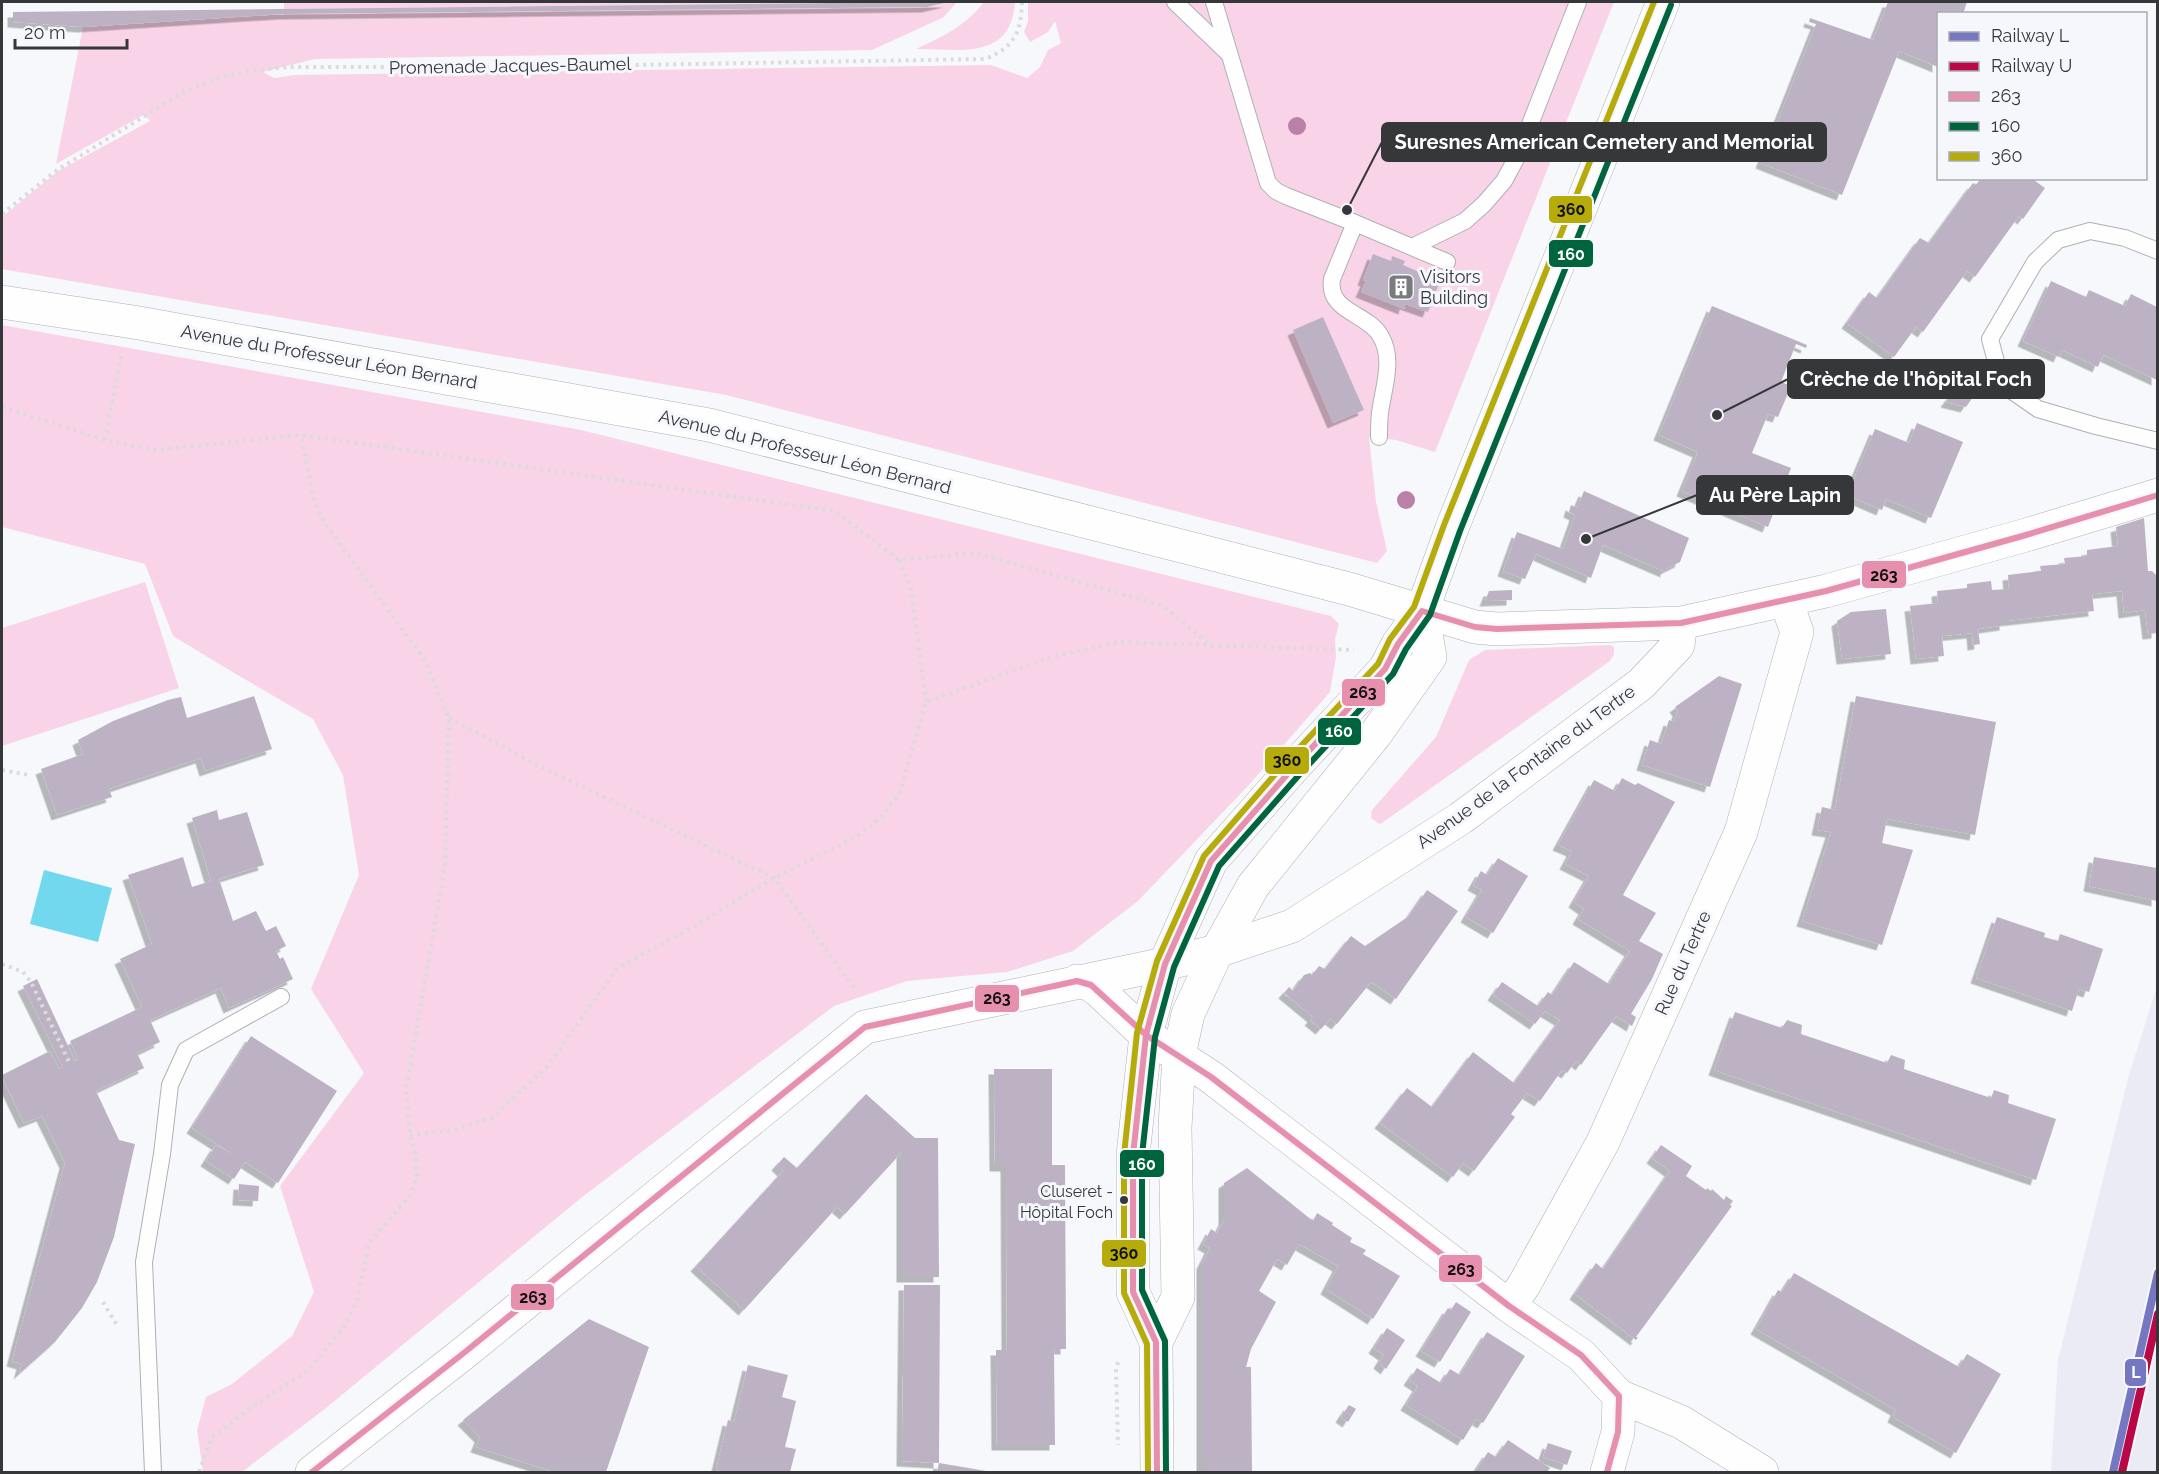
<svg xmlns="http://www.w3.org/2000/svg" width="2159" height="1474" font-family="Raleway,sans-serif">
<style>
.built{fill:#eaebf4}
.green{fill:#f9d4e8}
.water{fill:#71d8ed}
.building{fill:#bcb2c3;filter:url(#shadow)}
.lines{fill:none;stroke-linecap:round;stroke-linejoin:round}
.service-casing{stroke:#afb0b3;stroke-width:18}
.minor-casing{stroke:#afb0b3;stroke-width:34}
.tertiary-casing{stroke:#afb0b3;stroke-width:34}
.path{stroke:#dbdbdc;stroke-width:4;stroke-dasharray:3 4.5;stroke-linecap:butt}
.service{stroke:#fefeff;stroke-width:16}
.minor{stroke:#fefeff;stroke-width:33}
.tertiary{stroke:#fefeff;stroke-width:33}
.bus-1-casing{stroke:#f6f7fd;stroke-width:10}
.bus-2-casing{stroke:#f6f7fd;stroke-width:10}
.bus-3-casing{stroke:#f6f7fd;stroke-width:10}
.bus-1{stroke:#e690ad;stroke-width:6}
.bus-2{stroke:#00643c;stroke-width:6}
.bus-3{stroke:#b5ac0b;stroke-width:6}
.rail-1-casing{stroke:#f6f7fd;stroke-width:12}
.rail-2-casing{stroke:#f6f7fd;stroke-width:12}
.rail-1{stroke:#7577c0;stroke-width:8}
.rail-2{stroke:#b90845;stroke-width:8}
.tree{fill:#ba80a5}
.bus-dot{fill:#363739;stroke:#f6f7fd;stroke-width:2}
.labels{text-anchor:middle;stroke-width:6;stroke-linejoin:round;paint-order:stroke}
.bus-label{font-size:16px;fill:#363739;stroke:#f6f7fd;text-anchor:end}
.street-label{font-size:18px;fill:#363739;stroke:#f6f7fd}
.poi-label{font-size:18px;fill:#363739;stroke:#f6f7fd;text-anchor:start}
.leader{fill:none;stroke:#363739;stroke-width:2}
.callout-dot{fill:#363739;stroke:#f6f7fd;stroke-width:2}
.callout{fill:#363739;stroke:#363739;stroke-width:2}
.callout-label{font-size:20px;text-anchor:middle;font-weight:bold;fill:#fff}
.line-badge{stroke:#f6f7fd;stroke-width:2}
.badge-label{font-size:16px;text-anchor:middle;font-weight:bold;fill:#fff}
.pale-badge-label{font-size:16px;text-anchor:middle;font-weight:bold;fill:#111}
</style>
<defs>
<filter id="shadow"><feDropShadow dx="-5.5" dy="5.5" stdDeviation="0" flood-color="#0004"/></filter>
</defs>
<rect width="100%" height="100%" fill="#f7f8fc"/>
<!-- built -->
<path class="built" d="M2157,986v486h-106l7,-112 71,-285z"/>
<!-- green -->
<path class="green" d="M284,2h651l-651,7z
M950,2h7l-13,15 -72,33 -557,9 -52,13 11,6 20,-3 697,-10 36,13 13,-11 8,-17 13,-7 -6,-22 -7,11 -18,10 -6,-10 4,-11v-19h586l-179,450 -39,-12 -27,-3 7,65 11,49 -10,12 -651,-168 -724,-126v-52l56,-46 92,-50 -5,-7 -89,50 27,-137 201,-13 643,-7z
M984,2h31c-4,59 -55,47 -99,47 28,-13 49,-23 68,-47z
M2,325l579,105 750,186 8,8 -4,15 1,18 -6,35 -83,95 -109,114 -65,50 -66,21 -100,9 -73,25 -253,192 -255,210 -84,64h-39l-6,-42 9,-33 26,-13 60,-48 22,-44 -34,-106 84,-113 -53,-84 48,-114 -16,-100 -30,-56 -89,-52 -51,-31 -28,-72 -143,-37z
M145,582l34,106 -177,58v-118z
M1610,645l4,2v7l-4,7 -228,162 -3,1 -8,-6 1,-8 64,-73 33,-77 16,-10z"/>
<!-- water -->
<path class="water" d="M44,870l68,18 -14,54 -68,-18z"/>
<!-- building -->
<path class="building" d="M926,2h23l-22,5 -643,7 -201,13 -70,-5v-10z
M1888,2h79l-4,12h-25v53l-39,-16 -57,144 -81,-32 55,-139 -7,-2 1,-4 63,22z
M1981,178h50l14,10 -22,31 -4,-3 -44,61 -8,-6 -44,61 -7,-5 -22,30 -47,-34 22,-31 8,6 43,-60 9,5 44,-60 3,2z
M1373,254l18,7 1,-5 13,5 -2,4 37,16 -12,31 -23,-8 -1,5 -43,-17 5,-11 -3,-1z
M2051,281l35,16 3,-7 36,16 6,-12 26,13v73l-54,-25 -5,12 -36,-17 -3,7 -36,-16z
M1712,306l95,39 -1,3 -10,-4 -15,38 10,4 -13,31 -10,-3 -16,39 39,15 -23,59 -86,-36 16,-39 -39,-17z
M1323,317l41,93 -31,13 -40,-93z
M1967,374l15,10 -16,23 -20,-5z
M1917,423l46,19 -32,76 -45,-19 -4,11 -35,-15 28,-66 34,14z
M1584,491l105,47 -9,24 -14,7v3l-63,-27 -12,33 -55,-24 -11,25 -22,-8 14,-39 46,17 12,-34 -6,-3 2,-7 6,3z
M2144,518l4,53h4l5,5v57l-9,1 -3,-24 -21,3 -2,-22 -30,3 2,17 -89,10v4l-27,4 2,15 -7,1 -1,-12 -30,3 2,20 -28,3 -6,-53 28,-3 -1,-12 30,-3v-4l24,-3 1,9 17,-1 -1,-14 33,-4 -1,-5 25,-2 -1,-6 23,-2v-6l31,-4 -2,-19z
M1512,590v10l-27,1 4,-10z
M1886,609l5,45 -49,5 -5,-38 14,-9z
M1719,676l23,8 -32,103 -68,-22 8,-25 11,4 8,-24 5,2 4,-11 -3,-4z
M254,696l18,53 -67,22 -4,-13 -92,31 3,8 -55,18 -16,-46 42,-15 -5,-14 35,-19 55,-21 13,-3 6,21z
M1856,696l140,26 -21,113 -88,-16 -5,24 31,7 -31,95 -80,-24 29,-89 -14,-2 5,-23 13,3z
M1622,778l13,7 3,-2 37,19 -52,93 33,18 -17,28 24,13 -11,25 -21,35 5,3 -4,9 -16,-10 -35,49 -5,-4 -9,12 -5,-3 -22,31 -13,-8 -16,21 4,3 -41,54 -11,-8 -10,14 -73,-54 27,-35 25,19 41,-55 41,31 46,-63 -15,-9 -10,13 -42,-29 9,-13 36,24 10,-14 4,3 22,-33 35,22 21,-33 -52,-32 6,-10 -10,-7 15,-26 -24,-12 7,-13 -14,-6 36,-65 21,11z
M217,810l2,10 28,-8 17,53 -45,14 14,42 23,-10 10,20 10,-5 10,20 -10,5 4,8 3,-2 10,22 -64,29 -8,-20 -71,32 10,22 -23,11 7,15 -48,23 23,49 16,4 -21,93 -17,45 -15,26 -27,34 -36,32 3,-10 -10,-3 53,-198 -23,-47 -18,7 -22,-46v-2l48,-24 9,18 4,-2 -40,-81 14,-7 38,82 3,-2 -8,-18 72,-34 -22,-48 32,-15 -24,-69 55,-18 9,30 19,-6 -19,-63z
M2094,857l63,11v33l-68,-15z
M1498,858l30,18 -35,57 -27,-16 16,-27 -9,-5 8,-14 6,4z
M1427,890l31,21 -62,88 -25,-17 -34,42 -7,-5 -9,10 -11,-9 3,-3 -29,-24 5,-6 4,4 11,-16 6,-2 2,2 7,-9 6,3 26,-33 14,10 44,-30z
M1997,917l48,16 -1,4 14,4 2,-7 43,15 -14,43 -10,-3 -7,22 -96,-33z
M1735,1012l47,16 5,-8 15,5 -1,9 86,29 4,-8 14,5 -1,9 87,29 3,-8 15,5 -1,8 48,16 -20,61 -322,-110z
M251,1036l86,55 -59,92 -33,-21 -11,17 -28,-18 10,-16 18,10 -42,-27z
M994,1069h58v96h13l1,184h-12l1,96h-58l-1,-95h11l-1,-184h-11z
M866,1094l49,44h23l1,139h-37v-125l-57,62 -8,-7 -93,103 -48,-44 87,-95 -6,-6 7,-8 13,11z
M1661,1145l31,21 -6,10 20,14 1,-2 4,3 1,-2 12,11 2,-4 7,5 -3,4 2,1 -96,131h2l-2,3 -61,-46 21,-31 7,6 67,-98 -18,-13z
M1247,1168l66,53 4,-8 16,10 -1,2 20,13 -2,4 16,8 -3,4 37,22 -27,43 -47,-30 12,-23 -39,-22 -12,21 -10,-6 -18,32 17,11 -25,47 -5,18h5l1,105h-50v-208l8,-16 -7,-4 8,-15 6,4 7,-13v-37z
M239,1184l20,2 -1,15 -20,-1z
M1794,1273l165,94 8,-13 34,20 -45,79 -63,-36 3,-7 -140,-81 22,-39 4,2z
M904,1285h36l-1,178 53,9h-55l2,-9 -37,-2z
M1456,1302l15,10 -31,50 -19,-11 27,-43 3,2z
M589,1319l60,28 -43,125h-52l-78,-25 4,-10 -17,-17z
M1387,1328l18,12 -19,29 -7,-6 5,-8 -10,-7z
M1487,1332l38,24 -42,67 -7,-4 -13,21 -57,-35 12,-19 -9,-6 8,-12 24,15 9,-14 10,6z
M748,1365l40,10 -6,22 14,4 -11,46 11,2 -6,23h-65l-9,-2 12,-50 6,2z
M1349,1405l7,4 -8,13 -7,-5z
M1508,1440l42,28 -3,4h-72l13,-20 8,5z
M1548,1443l24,8 -5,14 -24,-8z"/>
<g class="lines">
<defs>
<path id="service" d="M1175,2l54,52
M1214,2l54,181 8,8 10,5 69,27 -23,56c-5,33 35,34 48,56 15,24 3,53 0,78 -1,8 -1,16 -1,24
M1355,223l92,39
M1412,247l53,-26 19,-17 20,-23 14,-26 60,-153
M2158,251l-33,-13 -35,-7 -32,9 -23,22 -45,77 12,45 36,25 58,17 62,15
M153,1472l-9,-210 18,-108 8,-69 16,-35 95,-53"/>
<path id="minor" d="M2,302l131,20 576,103 640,164 126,38 22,2 184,-6 145,-32 200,-56 132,-40
M1077,981l14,4 8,6 47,44 65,42 298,229 72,49 38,41 62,26 81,50
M1509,1306l15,-21 79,-143 138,-310 56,-200 -11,-31
M312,1472l153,-120 400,-325 300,-63 52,-13 75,-25 169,-108 180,-134 37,-39 3,-22
M1607,1472l11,-40 1,-36"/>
<path id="tertiary" d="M1156,1342l22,-45 -3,-169 4,-73 9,-41 29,-63 36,-65 122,-151 55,-78 -8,-46
M1157,1472l-1,-130 -23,-50v-137l13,-120 19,-71 46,-103 81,-92 93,-100 13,-25 24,-33 30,-83 211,-526"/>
</defs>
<!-- service casing -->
<use href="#service" class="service-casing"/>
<!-- minor casing -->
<use href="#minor" class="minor-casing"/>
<!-- tertiary casing -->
<use href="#tertiary" class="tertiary-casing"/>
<!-- path -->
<path class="path" d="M2,214l55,-44 127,-78 36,-15 35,-7 35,-3h222l473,-8c30,-12 36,-27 37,-57
M2,407l103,33 50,10 145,-15 535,76 64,49 77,-7 187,53 50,41
M105,440l16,-84
M899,560l12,28 15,114
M449,718l96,51 229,109 83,114
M2,770l27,5
M2,964l21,8 8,10 39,82
M410,1135l44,-5 38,-12 55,-51 70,-99 74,-40 83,-50 82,-41 26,-20 18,-25 26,-90 125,-45 67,-15 236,8
M103,1302l15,25
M1118,1362l-2,8 2,75
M199,1472l12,-34 41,-31 57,-37 34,-42 14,-27 12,-58 41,-47 7,-18 -1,-20 -6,-23 -4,-45 39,-224 4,-148 -25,-59 -100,-137 -10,-22 -13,-65"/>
<!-- service -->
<use href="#service" class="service"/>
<!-- minor -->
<use href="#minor" class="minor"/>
<!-- tertiary -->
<use href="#tertiary" class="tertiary"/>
<defs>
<path id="bus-1" d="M312,1472l153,-120 400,-325 212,-46 14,4 55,50 65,42 298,229 72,49 38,41 -1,36 -11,40
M1157,1472l-1,-130 -23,-50v-137l13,-120 19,-71 46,-103 81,-92 93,-100 13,-25 24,-33 53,16 22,2 184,-6 145,-32 200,-56 132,-40"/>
<path id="bus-2" d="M1166,1472l-1,-131 -23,-51v-135l13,-118 19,-70 45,-101 80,-91 94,-101 13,-25 24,-34 30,-84 211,-526"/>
<path id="bus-3" d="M1148,1472l-1,-128 -23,-51v-138l13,-122 20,-72 47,-105 81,-93 93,-99 12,-25 24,-32 30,-82 210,-523"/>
</defs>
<!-- bus-1 casing -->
<use href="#bus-1" class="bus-1-casing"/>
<!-- bus-2 casing -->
<use href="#bus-2" class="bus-2-casing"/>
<!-- bus-3 casing -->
<use href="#bus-3" class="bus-3-casing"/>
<!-- bus-1 -->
<use href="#bus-1" class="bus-1"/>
<!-- bus-2 -->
<use href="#bus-2" class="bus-2"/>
<!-- bus-3 -->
<use href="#bus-3" class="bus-3"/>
<defs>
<path id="rail-1" d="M2113,1472l45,-199"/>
<path id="rail-2" d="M2122,1472l36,-158"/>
</defs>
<!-- rail-1 casing -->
<use href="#rail-1" class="rail-1-casing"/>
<!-- rail-2 casing -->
<use href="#rail-2" class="rail-2-casing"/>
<!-- rail-1 -->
<use href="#rail-1" class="rail-1"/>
<!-- rail-2 -->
<use href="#rail-2" class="rail-2"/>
</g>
<!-- trees -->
<g class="tree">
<circle cx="1297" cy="126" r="9"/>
<circle cx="1406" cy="500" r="9"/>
</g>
<!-- icons -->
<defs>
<symbol id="building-square" viewBox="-11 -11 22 22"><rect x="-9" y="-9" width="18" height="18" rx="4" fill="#7a7b7d" stroke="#f6f7fd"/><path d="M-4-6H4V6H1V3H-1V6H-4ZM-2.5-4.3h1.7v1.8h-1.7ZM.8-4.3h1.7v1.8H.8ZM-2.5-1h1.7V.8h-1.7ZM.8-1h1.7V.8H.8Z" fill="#fff"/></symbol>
</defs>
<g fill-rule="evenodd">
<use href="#building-square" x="1386" y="272" width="30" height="30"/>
</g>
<!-- markers -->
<circle class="bus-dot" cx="1124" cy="1200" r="5"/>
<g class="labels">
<!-- bus labels -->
<g class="bus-label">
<text x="1113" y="1197">Cluseret -<tspan x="1113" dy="21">Hôpital Foch</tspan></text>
</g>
<!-- street labels -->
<g class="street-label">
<text transform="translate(510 66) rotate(-1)" y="6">Promenade Jacques-Baumel</text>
<text transform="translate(329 357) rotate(10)" y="6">Avenue du Professeur Léon Bernard</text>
<text transform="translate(805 452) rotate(14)" y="6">Avenue du Professeur Léon Bernard</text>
<text transform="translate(1526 767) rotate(-36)" y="6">Avenue de la Fontaine du Tertre</text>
<text transform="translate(1683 963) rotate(-66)" y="6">Rue du Tertre</text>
</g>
<!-- poi labels -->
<g class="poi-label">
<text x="1420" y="283">Visitors<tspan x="1420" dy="21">Building</tspan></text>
</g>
</g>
<!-- callouts -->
<path class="leader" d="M1347 210L1382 142M1717 415L1788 379M1586 539L1697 495"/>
<g class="callout-dot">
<circle cx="1347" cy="210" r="6"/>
<circle cx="1717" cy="415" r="6"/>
<circle cx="1586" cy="539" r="6"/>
</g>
<g class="callout">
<rect x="1382" y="123" width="444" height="38" rx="6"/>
<rect x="1788" y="360" width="256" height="38" rx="6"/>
<rect x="1697" y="476" width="156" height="38" rx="6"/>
</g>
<g class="callout-label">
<text x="1604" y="149">Suresnes American Cemetery and Memorial</text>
<text x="1916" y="386">Crèche de l'hôpital Foch</text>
<text x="1775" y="502">Au Père Lapin</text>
</g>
<g class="line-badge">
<rect x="1548" y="195" width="45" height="29" rx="6" fill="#b5ac0b"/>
<rect x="1548" y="239" width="46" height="29" rx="6" fill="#00643c"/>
<rect x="1861" y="560" width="46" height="29" rx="6" fill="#e690ad"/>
<rect x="1341" y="678" width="45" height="29" rx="6" fill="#e690ad"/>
<rect x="1317" y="717" width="45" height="29" rx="6" fill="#00643c"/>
<rect x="1264" y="746" width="46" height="29" rx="6" fill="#b5ac0b"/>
<rect x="974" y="984" width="46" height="29" rx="6" fill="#e690ad"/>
<rect x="1119" y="1149" width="46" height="29" rx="6" fill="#00643c"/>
<rect x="1101" y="1239" width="46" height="29" rx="6" fill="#b5ac0b"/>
<rect x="1438" y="1254" width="45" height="29" rx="6" fill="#e690ad"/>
<rect x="510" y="1283" width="45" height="28" rx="6" fill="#e690ad"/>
<rect x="2124" y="1358" width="23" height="29" rx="6" fill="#7577c0"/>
</g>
<g class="badge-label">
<text x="1571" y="260">160</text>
<text x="1339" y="737">160</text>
<text x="1142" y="1170">160</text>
<text x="2136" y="1378">L</text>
</g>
<g class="pale-badge-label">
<text x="1571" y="215">360</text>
<text x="1884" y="581">263</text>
<text x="1363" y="698">263</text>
<text x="1287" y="766">360</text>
<text x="997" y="1004">263</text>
<text x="1124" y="1259">360</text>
<text x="1461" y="1275">263</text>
<text x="533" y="1303">263</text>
</g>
<!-- border -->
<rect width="2159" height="1474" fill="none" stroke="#363739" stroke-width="6"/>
<!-- legend -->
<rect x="1937" y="12" width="210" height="168" fill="#f6f7fd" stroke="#a9aaaf" stroke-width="1.5"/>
<rect x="1949" y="32" width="30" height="9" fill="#7577c0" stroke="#a9aaaf" stroke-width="1.5"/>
<text x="1991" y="42" font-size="18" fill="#363739">Railway L</text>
<rect x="1949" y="62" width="30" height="9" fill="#b90845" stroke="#a9aaaf" stroke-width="1.5"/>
<text x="1991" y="72" font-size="18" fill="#363739">Railway U</text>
<rect x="1949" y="92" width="30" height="9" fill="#e690ad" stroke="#a9aaaf" stroke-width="1.5"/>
<text x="1991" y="102" font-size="18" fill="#363739">263</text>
<rect x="1949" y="122" width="30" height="9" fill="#00643c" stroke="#a9aaaf" stroke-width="1.5"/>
<text x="1991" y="132" font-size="18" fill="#363739">160</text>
<rect x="1949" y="152" width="30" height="9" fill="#b5ac0b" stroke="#a9aaaf" stroke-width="1.5"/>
<text x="1991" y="162" font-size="18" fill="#363739">360</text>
<!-- scale -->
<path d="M15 39v9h112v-9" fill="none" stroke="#363739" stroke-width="3"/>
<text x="24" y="39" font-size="18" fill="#363739" stroke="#f6f7fd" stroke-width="4.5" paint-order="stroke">20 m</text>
</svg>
